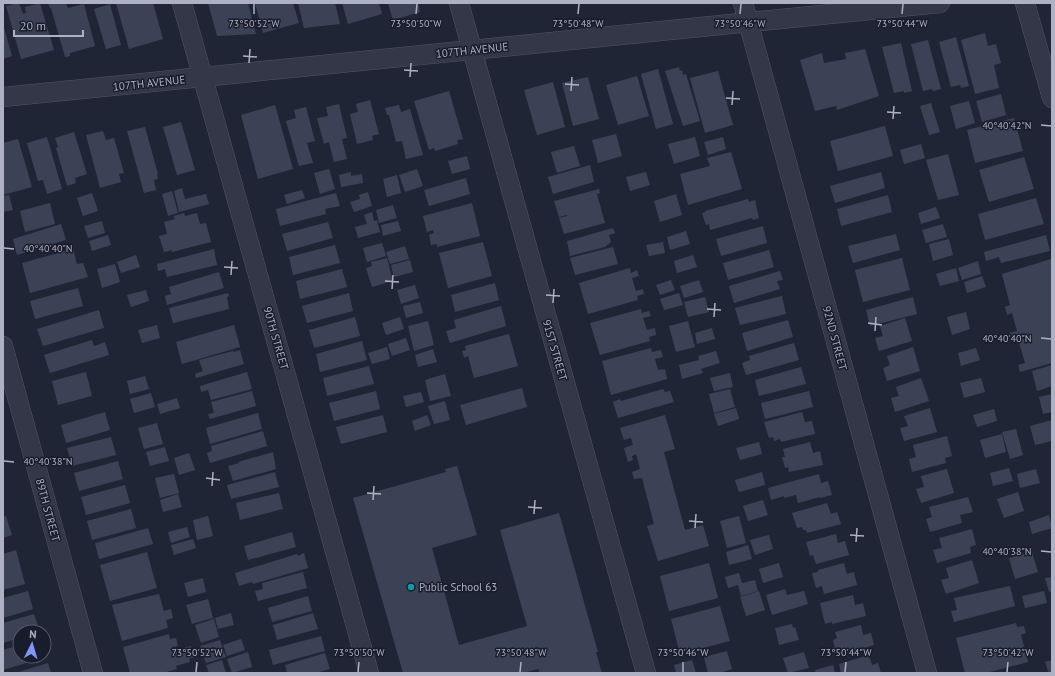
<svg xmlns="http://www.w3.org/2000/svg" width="1055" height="676" font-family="'PT Sans',sans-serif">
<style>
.building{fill:#3c4256}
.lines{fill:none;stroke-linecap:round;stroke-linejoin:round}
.minor-casing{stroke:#515464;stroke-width:20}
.minor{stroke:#333747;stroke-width:19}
.ticks{fill:none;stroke:#adb1c3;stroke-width:1.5}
.culture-dot{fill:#0f9aa8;stroke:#191c2b;stroke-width:1.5}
.labels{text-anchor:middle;stroke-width:3;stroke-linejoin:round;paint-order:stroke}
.street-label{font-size:11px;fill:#adb1c3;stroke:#191c2b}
.poi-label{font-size:11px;fill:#adb1c3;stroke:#191c2b;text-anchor:start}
.ticks-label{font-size:10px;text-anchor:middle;fill:#adb1c3;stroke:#191c2b;stroke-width:3;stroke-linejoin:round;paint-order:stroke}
</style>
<rect width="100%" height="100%" fill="#202536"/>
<!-- building -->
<path class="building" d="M17,3h2l4,11 3,-1 -1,-6 15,-4 14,47 -33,9 -15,-53z
M48,3h18l2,5 16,-4 11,42 -25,7v3l-5,1 -14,-49h-1z
M116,3h37l10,36 -34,10z
M208,3h40l8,31 -39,2z
M255,3h38l6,20 -36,10z
M298,3h37l5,21 -36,4z
M342,3h37l3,11 -34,10z
M388,3h30l2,9 -27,8z
M110,4l11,41 -15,4 -12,-40z
M3,24l9,32 -9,3z
M985,33l3,13 8,-2 5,19 -7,2 5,23 -24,6 -14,-54z
M956,37l13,49 -8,2 -1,-3 -9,2 -12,-45z
M928,40l13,49 -8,2 -1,-2 -9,2 -12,-47z
M901,43l11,48 -8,2v-2l-10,2 -12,-46z
M865,49l14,47 -42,14 -1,-4 -21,5 -15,-51 22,-7 2,10 22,-4 -1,-6z
M679,67l1,4 2,-1 1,5 3,-1 14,47 -17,5 -18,-55z
M658,69l15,55 -17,5 -15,-55z
M718,71l15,54 -28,8 -15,-55z
M637,76l12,40 -31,9 -12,-40z
M588,77l11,42 -26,7 -11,-43z
M553,82l12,45 -28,8 -13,-45z
M449,91l14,48 -6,1 1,4 -23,7 -1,-3 -5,2 -15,-49z
M1001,94l5,21 -24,7 -6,-21z
M370,100l9,34 -7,2 1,4 -16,4 -7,-30 8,-2 -2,-8z
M969,101l6,22 -19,6 -6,-23z
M931,103l9,29 -11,3 -9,-29z
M339,104l8,34 -5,1 5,20 -13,3 -5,-20 -5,2 -7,-26 11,-2 -2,-9z
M275,105l18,64 -35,10 -17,-64z
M399,105l2,7 9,-3 13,46 -17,4 -4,-18 -6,1 -7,-27h-2l-2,-7z
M306,107l9,34 -8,2 6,20 -14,3 -13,-45 10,-3 -2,-8z
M1014,118l9,33 -48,12 -8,-33z
M181,122l14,48 -18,5 -14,-48z
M885,126l8,30 -55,15 -8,-30z
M145,127l13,47 -1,1 1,4 -4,1 2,10 -12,3 -17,-62z
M103,131l3,9 8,-2 10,35 -5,1 2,8 -21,6 -14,-53z
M74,132l13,42 -12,4 1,5 -9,3 -11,-38 2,-1 -3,-9z
M616,134l6,22 -24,7 -6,-23z
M47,137l15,52 -15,5 -4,-14 -5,1 -11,-38z
M695,137l5,19 -26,8 -6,-20z
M723,137l3,12 -18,6 -4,-13z
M18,139l14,48 -29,8v-52z
M921,144l4,14 -21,6 -4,-14z
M574,146l6,20 -23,7 -6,-21z
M731,152l11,37 -54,16 -8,-31 30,-8 -3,-8z
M948,154l11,41 -21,5 -12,-40z
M467,156l3,13 -18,5 -4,-13z
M1024,157l10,32 -45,13 -10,-32z
M590,165l4,17 -41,12 -5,-17z
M329,169l6,20 -15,5 -6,-21z
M417,169l6,17 -18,6 -6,-17z
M351,172v4l11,-2 1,9 -22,4 -2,-12z
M646,172l4,13 -20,6 -4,-14z
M881,172l4,16 -50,15 -5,-17z
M397,175l4,18 -14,4 -4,-18z
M466,178l4,16 -41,12 -5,-16z
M182,188l3,11 21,-5 3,10 -30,8 -5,-21z
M599,189l1,4 -3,1 8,29 -41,11 -5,-16 8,-2v-1l-8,2 -5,-16z
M302,190l3,8 -18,6 -3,-9z
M172,191l6,22 -10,3 -6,-22z
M368,192l4,14 -18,6 -4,-10 10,-3 -1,-4z
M92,193l6,18 -15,5 -6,-18z
M336,193l4,13 -15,3 1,5 -46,12 -4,-17z
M676,194l6,21 -22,7 -6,-21z
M9,195l4,15 -10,2v-16z
M888,195l4,17 -51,14 -4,-17z
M1036,198l8,26 -59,16 -7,-26z
M748,199l1,3 6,-2 4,18 -6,2 -1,-2 -42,12 -1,-6 -3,1 -4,-12 4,-1 -1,-1z
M50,203l5,21 -30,8 -5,-21z
M472,203l8,33 -43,11v-3l-6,1 -2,-10 5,-2 -1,-3 -6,2 -4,-16z
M393,205l4,13 -18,5 -3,-13z
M936,207l4,11 -19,6 -3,-11z
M372,212l2,9 3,-1 3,12 -22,6 -3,-11 12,-3 -3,-9z
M184,213l1,3 12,-3 3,11 6,-1 5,19 -39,10v-2l-8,2 -5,-16 8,-2 -3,-12 11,-3 -1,-3z
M102,221l3,12 -17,5 -4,-12z
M398,221l3,10 -18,5 -2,-11z
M328,222l5,16 -46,13 -5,-17z
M61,224l5,16 -49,15 -4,-16z
M943,224l4,13 -21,6 -4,-13z
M763,226l4,17 -46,13 -5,-17z
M613,228l2,5 -6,2 2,7 -6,5 -35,9 -3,-15z
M686,231l4,13 -20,6 -3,-13z
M896,234l4,16 -47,13 -5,-17z
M108,235l3,10 -19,6 -3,-10z
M1046,235l4,16 -49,12 -2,-6 -13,4 -2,-9z
M949,239l4,16 -20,6 -4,-17z
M483,242l9,34 -44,12 -9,-35z
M663,242l2,11 -16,3 -3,-11z
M382,243l4,13 -19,6 -4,-14z
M335,245l5,18 -47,12 -4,-18z
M405,246l4,13 -19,5 -4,-12z
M613,247l5,17 -43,11 -5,-17z
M73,249l4,15 6,-1 5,14 -58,16 -8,-30z
M214,249l3,16 -50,12 -2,-8 -7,2 -1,-7z
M769,250l5,17 -46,13 -5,-17z
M136,255l4,12 -19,6 -4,-11z
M693,255l4,12 -20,6 -3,-12z
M387,258l6,23 -21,6 -6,-19 6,-2 -1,-4z
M902,258l8,32 -47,12 -8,-32z
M1051,259l1,5v99l-32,9 -2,-7 7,-2 -7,-24 -7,2 -2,-8 8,-2 -5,-18 -5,2 -2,-8 5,-2 -8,-31z
M410,260l3,12 -19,5 -3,-12z
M978,261l3,13 -19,6 -4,-12z
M115,264l5,18 -18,6 -5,-19z
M630,268l1,5 6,-3 2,6 -7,2 4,13 7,-2 1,5 -7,2 1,4 -50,14 -9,-31z
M956,268l3,13 -19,5 -4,-12z
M342,269l5,18 -47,12 -4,-18z
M780,271l3,9 -6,1 3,8 -46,14 -5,-17z
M219,272l5,16 -57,17 -2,-9 6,-2 -2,-7z
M982,276l4,11 -19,6 -3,-11z
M671,280l4,10 -15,5 -4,-10z
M699,280l4,12 -19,6 -4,-12z
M495,283l4,17 -44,12 -4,-17z
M415,285l4,13 -18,6 -4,-14z
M78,288l5,18 -48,13 -5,-18z
M146,290l3,11 -18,6 -4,-12z
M228,293l1,3 -2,1 2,12 -56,14 -4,-15z
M349,293l4,18 -46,12 -5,-17z
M679,293l4,12 -19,5 -4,-11z
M782,296l4,18 -46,11 -5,-17z
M705,297l4,15 -21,5 -4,-15z
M913,297l4,17 -47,12 -4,-16z
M420,302l3,11 -17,5 -3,-12z
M501,306l5,20 -56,17 -4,-12 10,-3 -2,-8z
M641,309l1,4 7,-2 2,5 -8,2 4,12 8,-2 1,7 -7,2 1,4 -50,14 -10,-32z
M99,310l5,18 -61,18 -6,-17z
M966,312l4,17 -18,6 -5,-18z
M355,317l5,19 -46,12 -5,-18z
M400,317l4,12 -18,6 -4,-12z
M905,318l7,23 -33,10 -4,-13 8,-2 -3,-10z
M788,320l5,17 -46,14 -5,-18z
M428,321l6,24 -20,6 -6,-25z
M688,321l7,26 -19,5 -7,-26z
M157,325l3,13 -18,5 -4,-13z
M234,325l6,22 -58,17 -6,-22z
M712,328l3,11 -18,5 -2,-11z
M509,334l9,32 -44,12 -6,-22 -4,2 -2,-7 4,-1 -1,-4z
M406,338l4,12 -18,6 -4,-12z
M92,340l2,6 11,-4 4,13 -59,18 -6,-18z
M362,341l5,19 -47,12 -4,-18z
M794,343l5,17 -53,15 -4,-12 8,-3 -1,-4z
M387,347l3,12 -18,5 -4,-11z
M913,347l7,24 -33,10 -4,-13 7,-3 -3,-9z
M651,348l1,4 9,-2 2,7 -8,2 3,11 7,-1 2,10 -56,16 -9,-34z
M976,348l4,12 -19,6 -3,-13z
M433,349l4,13 -19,5 -3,-12z
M240,350l4,14 -48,14 -1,-4 8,-3 -4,-11 34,-9 1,1z
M716,351l4,12 -19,6 2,4 -21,6 -3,-14 20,-5 -1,-4z
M1052,365v21l-15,5 -5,-20z
M369,366l5,18 -47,12 -4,-18z
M801,367l5,17 -47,12 -4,-16z
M86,372l6,24 -34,9 -6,-24z
M247,372l5,17 -41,11 -3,-10 -7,2 -1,-6z
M730,373l3,14 -19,4 -4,-13z
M445,374l6,22 -21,5 -5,-21z
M145,376l4,13 -19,5 -3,-13z
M921,378l8,23 -34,11 -4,-14 8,-2 -3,-9z
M981,378l4,14 -21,6 -4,-15z
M522,388l5,19 -61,18 -6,-20z
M663,389l2,3 5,-1 4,11 -56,16 -5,-16 7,-3 1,2z
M730,389l5,18 -21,6 -5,-19z
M252,391l4,15 -46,13 -2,-5 6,-1 -3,-11z
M376,391l4,18 -46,12 -5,-18z
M809,391l4,16 -48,12 -4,-16z
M421,392l3,10 -18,5 -3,-11z
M151,393l4,14 -21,6 -4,-14z
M1052,394v18l-9,2 -4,-17z
M177,398l3,10 -20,6 -3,-10z
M445,401l5,19 -16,4 -6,-18z
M736,408l3,11 -21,7 -4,-12z
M930,408l7,24 -33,9 -4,-13 8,-2 -4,-10z
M994,409l3,12 -20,6 -4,-12z
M105,412l5,18 -44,13 -5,-18z
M802,412l3,10 7,-1 3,13 -34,8 -1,-3 -6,2 -1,-4 -4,1 -5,-16z
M258,413l4,16 -52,15 -4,-16z
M383,415l4,17 -46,12 -5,-17z
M427,415l4,10 -16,6 -3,-10z
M665,415l10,34 -11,3 21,78 18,-5 6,21 -51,15 -11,-35 7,-2 -12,-46 -8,1 -2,-7 8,-3 -4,-15 -4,2 1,4 -5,2 -4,-14 9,-3 -2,-7 -7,2 -4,-12z
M1052,420v21l-17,4 -5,-19z
M157,423l6,21 -19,5 -6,-21z
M1016,429l7,26 -13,4 -8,-27z
M263,431l4,15 -57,17 -3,-10 5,-2 -1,-5z
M1002,434l4,18 -21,6 -5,-18z
M947,436l5,20 -7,2 1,5 -34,9 -3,-13 7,-2 -3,-12z
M111,437l5,18 -44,11 -5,-18z
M759,442l3,12 -22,6 -4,-12z
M810,442l3,11 7,-2 3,14 -34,7 -1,-5 -3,1 -3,-11h3l-2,-8z
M165,447l4,14 -19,5 -4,-14z
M273,452l3,17 -43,12 -5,-15 11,-3 -1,-1z
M189,453l6,17 -16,5 -5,-17z
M118,461l5,18 -44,12 -5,-18z
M457,466l20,69 -45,13 27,97 68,-19 -27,-96 59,-17 39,139h-2l6,21h-62l-2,-4 -15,4h-120l-50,-175 93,-26 -1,-3z
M1009,468l4,13 -20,5 -3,-13z
M947,469l7,24 -33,10 -5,-14 8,-2 -3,-11z
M1036,469l4,14 -20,5 -3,-14z
M275,472l4,15 -48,12 -4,-14z
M762,472l3,13 -26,7 -4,-12z
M174,474l5,19 -19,5 -5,-20z
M819,474l2,9 7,-2 4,14 -12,3v-1l-22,6 -2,-8 -12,3v-2l-13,4 -3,-12z
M125,485l5,18 -44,12 -5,-18z
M1018,492l6,19 -20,7 -7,-19z
M279,493l4,16 -43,11 -4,-17z
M178,494l4,13 -19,5 -3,-12z
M968,497l5,15 -13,3 2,8 -32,9 -4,-13 6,-2 -3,-10z
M763,500l5,15 -20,6 -5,-15z
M827,503l4,11 6,-2 4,12 -34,9 -1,-3h-3l-1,-3 -5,1 -5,-15z
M131,509l5,19 -44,12 -5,-19z
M1049,515l3,13 -20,6 -3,-12z
M6,516l6,19 -9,3v-21z
M208,516l5,20 -16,4 -4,-20z
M739,516l7,27 -19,5 -7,-27z
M187,527l3,10 -19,6 -3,-11z
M148,528l5,16 -54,15 -4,-16z
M972,529l4,16 -6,2 1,6 -34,10 -4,-13 9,-2 -3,-10z
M292,532l4,15 -48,13 -4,-14z
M836,534l2,9 7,-2 4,14 -33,9 -3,-9 -3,1 -4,-14z
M769,535l4,14 -18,6 -5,-15z
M193,539l3,9 -22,7 -3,-10z
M748,545l4,14 -23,6 -3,-13z
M16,550l9,34 -22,6v-36z
M147,552l10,36 -47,13 -10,-36z
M1032,552l6,20 -23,7 -6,-21z
M304,553l4,15 -55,16 -1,-2 -13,4 -4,-13 62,-19 1,2z
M972,560l7,23 -33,11 -5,-14 8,-2 -3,-10z
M709,563l9,35 -49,13 -9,-35z
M779,563l4,14 -20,6 -4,-14z
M844,563l3,11 7,-2 3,13 -33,9 -2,-8 -6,2 -4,-15 6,-1v-2z
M303,572l4,16 -49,13 -3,-10 8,-2 -1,-6z
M739,573l3,10 13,-3 3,11 -17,5 -3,-11 -10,3 -3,-11z
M1052,577v14l-3,1 -4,-14z
M203,578l3,14 -18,5 -4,-14z
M1010,586l5,20 -61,16 -3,-11 6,-1 -3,-12z
M785,589l2,6 17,-4 4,13 -36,11 -6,-20z
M28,591l5,18 -30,9v-20z
M759,591l6,19 -19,6 -6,-19z
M1044,591l3,12 -22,5 -3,-12z
M159,594l5,17 7,-2 2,9 -7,2 2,8 -46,13 -10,-36z
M853,595l2,10 8,-2 3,13 -34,8v-2l-7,2 -5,-21z
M308,596l4,15 -40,11 -4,-14z
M208,599l5,19 -21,6 -6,-19z
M720,606l10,35 -50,13 -9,-35z
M231,613l3,12 -16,4 -3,-11z
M313,613l5,16 -41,11 -4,-15z
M34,614l6,18h-20v6l-17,5v-20z
M214,619l5,18 -18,6 -6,-18z
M1016,623l1,4 7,-1 2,7 -5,2 2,8 2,6 5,-2 2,8 -5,2 1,5 -42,11h-21l-9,-35z
M792,624l1,4 2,-1 4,13 -20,5 -4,-17z
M861,625l2,10 8,-2 3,12 -32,10 -3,-8 -4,1 -2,-8 4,-2 -2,-6z
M169,634l1,5 6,-1 2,8 -6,1 1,4 18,-5 3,11 -5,2 1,3 -14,4 1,3 -14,4h-33l-7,-26z
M321,636l4,15 -52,14 -4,-15z
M241,639l4,11 -18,6 -4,-11z
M220,640l6,17 -20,6 -6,-17z
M20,645v11h24v-5l2,6 -43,13v-20z
M727,651l5,18 -13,4h-11l-4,-16z
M248,652l4,15 -20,6 -5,-14z
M804,652l5,16 -21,5 -5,-15z
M325,653l5,16 -15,4h-28l-2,-8z
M869,655l3,10 6,-2 3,10h-40l-2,-9z
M222,660l4,13h-17l-3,-8z
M692,660l4,13h-20l-2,-8z
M1052,660v13h-3l-4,-11z
M48,663l3,10h-36z
M833,665l2,8h-19l-1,-3z"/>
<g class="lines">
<defs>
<path id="minor" d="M182,3l187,670
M459,3l187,670
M743,3l184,670
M1025,3l27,95
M3,97l937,-94
M3,346l90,327"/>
</defs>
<!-- minor casing -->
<use href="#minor" class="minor-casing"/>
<!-- minor -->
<use href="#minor" class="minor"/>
</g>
<!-- ticks -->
<path class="ticks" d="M254,14v-10M416,14l1,-10M578,14l1,-10M740,14l1,-10M902,14l1,-10M243,56l14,1M249,63l1,-14M404,70l14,1M410,77l1,-14M565,84l14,1M571,91l1,-14M726,98l14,1M732,105l1,-14M887,112l14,1M893,119l1,-13M1041,125l10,1M4,248l10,1M224,267l14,1M231,275l1,-14M385,281l14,1M392,289l1,-14M546,295l14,1M553,303l1,-14M707,309l14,1M714,317l1,-14M868,323l14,2M875,331l1,-14M1041,338l10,1M4,461l10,1M206,478l14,2M212,486l1,-14M367,493l14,1M373,500l1,-14M528,507l14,1M534,514l1,-14M689,521l14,1M695,528l1,-14M850,535l14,1M856,542l1,-14M1041,551l10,1M196,672l1,-10M358,672l1,-10M520,672l1,-10M683,672v-10M845,672l1,-10M1007,672l1,-10"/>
<!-- markers -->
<circle class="culture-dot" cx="411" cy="587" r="4"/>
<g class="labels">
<!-- street labels -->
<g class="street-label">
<text transform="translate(472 50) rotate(-6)" y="4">107TH AVENUE</text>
<text transform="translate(149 83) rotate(-6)" y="4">107TH AVENUE</text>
<text transform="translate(276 338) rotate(74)" y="4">90TH STREET</text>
<text transform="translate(835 338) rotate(75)" y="4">92ND STREET</text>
<text transform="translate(555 350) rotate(74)" y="4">91ST STREET</text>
<text transform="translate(48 510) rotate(75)" y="4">89TH STREET</text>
</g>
<!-- poi labels -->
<g class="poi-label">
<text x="419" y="591">Public School 63</text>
</g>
</g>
<g class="ticks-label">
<text x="254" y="27">73°50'52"W</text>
<text x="416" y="27">73°50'50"W</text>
<text x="578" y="27">73°50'48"W</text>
<text x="740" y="27">73°50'46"W</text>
<text x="902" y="27">73°50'44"W</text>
<text x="1007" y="129">40°40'42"N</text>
<text x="48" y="252">40°40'40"N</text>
<text x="1007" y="342">40°40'40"N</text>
<text x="48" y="465">40°40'38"N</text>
<text x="1007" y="555">40°40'38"N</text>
<text x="197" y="656">73°50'52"W</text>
<text x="359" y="656">73°50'50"W</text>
<text x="521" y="656">73°50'48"W</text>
<text x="683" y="656">73°50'46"W</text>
<text x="846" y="656">73°50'44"W</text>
<text x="1008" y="656">73°50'42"W</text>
</g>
<!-- border -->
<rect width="1055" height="676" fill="none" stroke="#adb1c3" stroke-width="8"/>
<!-- north arrow -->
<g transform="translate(32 644) rotate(5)"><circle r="19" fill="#191c2b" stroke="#545868"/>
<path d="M0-3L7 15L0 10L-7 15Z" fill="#8095f6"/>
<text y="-6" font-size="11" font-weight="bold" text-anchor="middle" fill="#adb1c3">N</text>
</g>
<!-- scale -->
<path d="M14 30v6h69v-6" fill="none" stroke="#adb1c3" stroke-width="2"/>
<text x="20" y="30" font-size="12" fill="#adb1c3" stroke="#191c2b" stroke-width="3" paint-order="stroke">20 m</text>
</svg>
